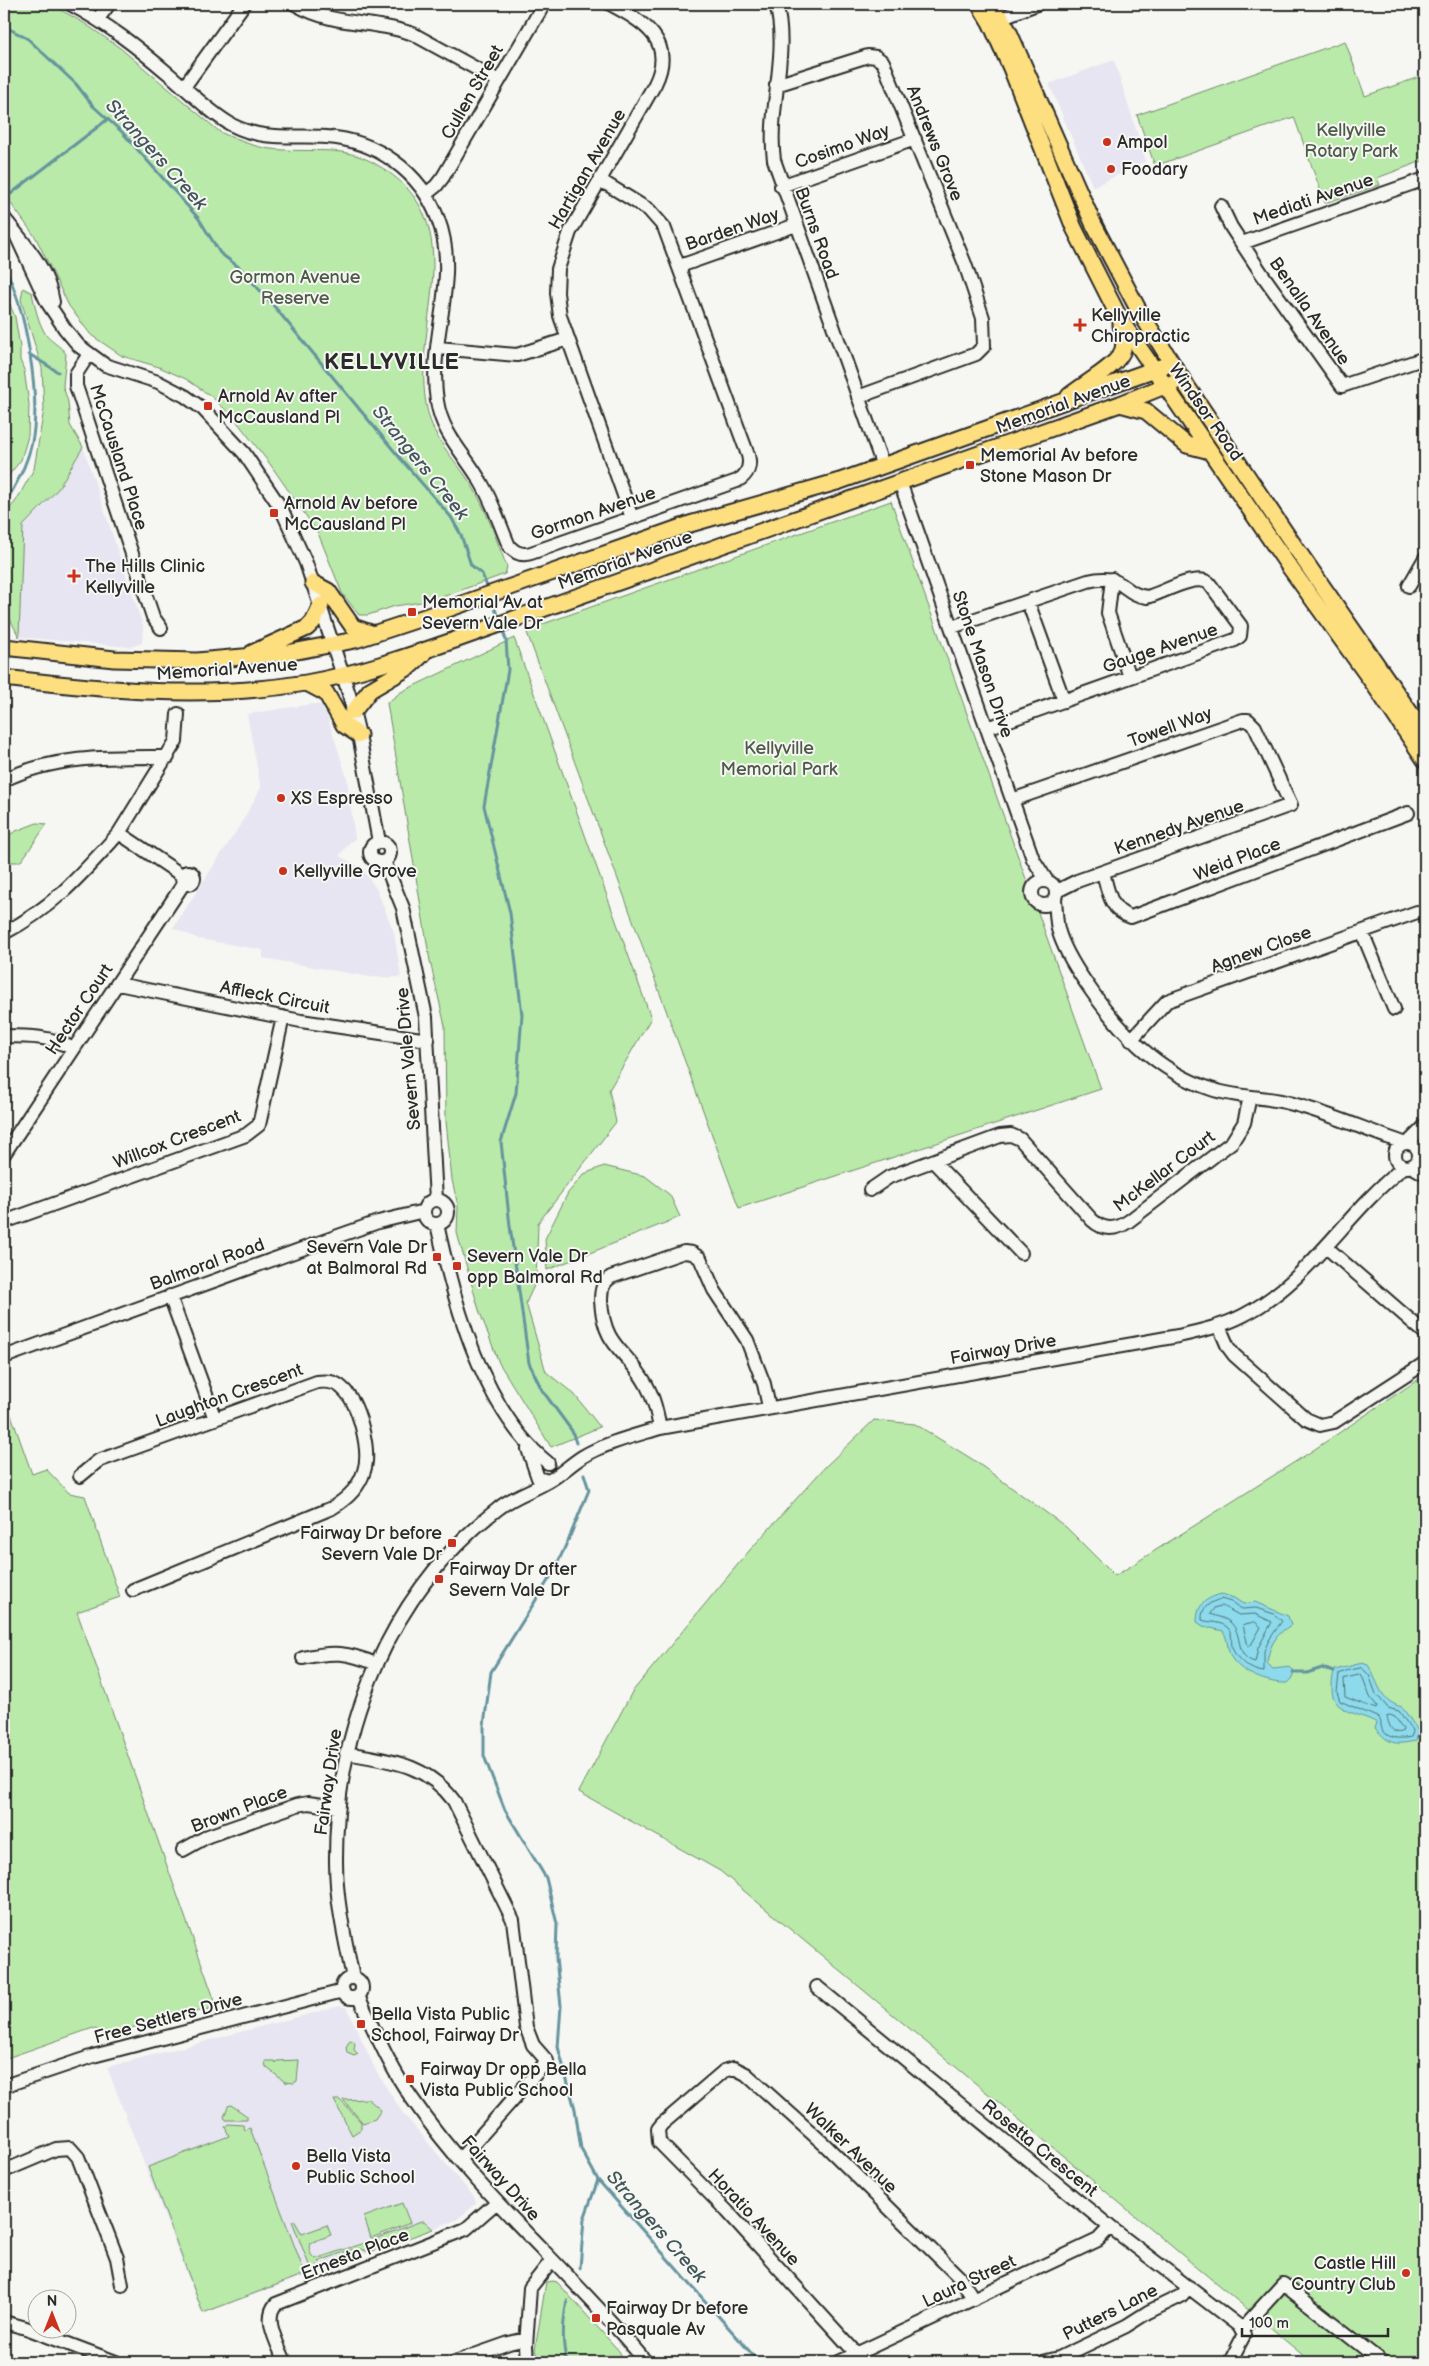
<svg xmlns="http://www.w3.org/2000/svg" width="1429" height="2366" font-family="'Balsamiq Sans',sans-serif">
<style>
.built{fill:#e6e5f1}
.green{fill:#b9eaa9;stroke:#728a6a}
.water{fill:#8cdaeb;stroke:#65949e}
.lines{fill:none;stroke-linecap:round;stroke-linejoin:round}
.shore{stroke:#527178;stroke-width:1}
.stream{stroke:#65949e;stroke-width:3}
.minor-casing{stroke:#2b2b2b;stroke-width:16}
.major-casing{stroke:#2b2b2b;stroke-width:19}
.minor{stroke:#f6f6f2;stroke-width:12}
.major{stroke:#fedf80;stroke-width:15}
.poi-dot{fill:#c8321e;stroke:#f6f6f2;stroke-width:2}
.labels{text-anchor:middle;stroke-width:4;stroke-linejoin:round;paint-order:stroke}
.street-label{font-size:18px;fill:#2b2b2b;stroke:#f6f6f2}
.park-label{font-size:18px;fill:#4e5b4a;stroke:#f6f6f2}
.poi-label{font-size:18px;fill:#2b2b2b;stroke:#f6f6f2;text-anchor:start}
.water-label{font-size:19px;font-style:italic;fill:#43575b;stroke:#f6f6f2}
.district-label{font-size:22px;font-weight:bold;letter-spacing:1px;fill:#2b2b2b;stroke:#f6f6f2}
</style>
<rect width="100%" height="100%" fill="#f6f6f2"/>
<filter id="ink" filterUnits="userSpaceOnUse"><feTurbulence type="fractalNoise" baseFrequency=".02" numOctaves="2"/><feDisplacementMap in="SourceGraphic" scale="10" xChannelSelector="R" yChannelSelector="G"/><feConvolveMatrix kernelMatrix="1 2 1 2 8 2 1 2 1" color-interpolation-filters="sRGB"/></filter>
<g filter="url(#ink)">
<!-- built -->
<path class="built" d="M1114,60l32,101 -53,26 -44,-103z
M83,447l60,179 -1,17 -12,4 -111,-10 4,-111 35,-37z
M313,704l8,1 6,11 20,62 8,61 -5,3 -11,14 23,12 15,22 17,43 7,44h-31l-107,-19v-8l-64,-11 -26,-11 68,-104 20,-36 -14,-74z
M340,2006l7,2 30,65 25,39 72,85 2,7 -20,16 -254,94 -95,-247z"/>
<!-- green -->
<path class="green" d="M4,4h46l34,19 36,25 100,84c21,10 42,18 65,18 33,2 58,-4 89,13 109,60 28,170 56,257 9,26 27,42 41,64 16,26 25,55 36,83l-2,7 -71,26 -39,6 -27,9h-9l-17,-22 -24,-60 -48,-69 -36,-46 -23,-22 -25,-17 -27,-12 -37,-11 -31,-21 -22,-29 -33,-68 -32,-44z
M1345,41l20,55 60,-21v85l-48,18 3,7 -55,18 -31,-86 -139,49 -18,-51z
M23,288l9,5c3,14 6,29 14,42 4,6 15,11 20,19l-3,32 5,16 2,23 13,22 -25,42 -35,37 -4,111 -9,-18 -2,6 -4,1v-111l12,-14 18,-32 10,-60 -2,-41 -21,-68z
M4,290l11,27 5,30v13l4,10 5,34 -1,32 -7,24 -12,15 -5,12z
M891,501l210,588 -362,119 -213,-578z
M514,638l137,380 -42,72 7,32 -78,101 -2,58 -10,22 20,69 28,22 26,33 -49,20 -52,-84 -20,-53 -22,-77 1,-27 -6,-26 -6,-59 -1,-95 -15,-65 -43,-258 14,-11z
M37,823l10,1 -25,36 -4,2h-8l-6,5v-29l12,-7z
M604,1166l41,10 25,19 10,22 -133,53 -2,-31 23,-46 16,-19z
M1425,1375v987h-114l-591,-491 -141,-79 53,-100 117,-141 77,-85 48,-46 41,4 57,35 94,68 49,49 194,-123z
M4,1395l28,79 14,-5 23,24 16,3 35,101 -43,15 140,395 -111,27 -13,-6 -89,31z
M350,2040l5,2 -1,8 4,4 -4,2 -7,-3 -1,-6z
M299,2060l-2,21 -3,2 -9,-1 -19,-15 -1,-6h10l1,2 1,-2z
M368,2099l13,11 -6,9 -12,4 -20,-23z
M334,2100h6l21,22v7l-9,6z
M231,2105l16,11v4h-21l-2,-3 4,-11z
M228,2124l15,1 2,5 5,-2 55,146 -102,39 -55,-146 81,-31 -4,-9z
M402,2203l8,20 -39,15 -7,-21z
M294,2220l8,14 25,-9 4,10 -21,8c-2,6 0,12 5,16l49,-16 57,-22h3l9,8 -63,23 -11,-3 -9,1 -30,11 -9,9 -19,-49z
M553,2281l4,1 62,69 6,11h-86l-4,-12 11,-68z"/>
<!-- water -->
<path class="water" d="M1222,1594l12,4 9,6 12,-2 33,14 3,9c-15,9 -22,21 -24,38l6,6 17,-2 3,3v7l-6,6c-17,1 -44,-9 -54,-23 -7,-9 -4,-20 -10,-29l-20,-5 -6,-4c0,-17 8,-24 25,-28z
M1362,1663l6,2c11,17 11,36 34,42l17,25 -3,9c-22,4 -26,4 -41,-13l2,-5c-16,-10 -45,-10 -45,-34 0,-7 0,-12 3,-19z"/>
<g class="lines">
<!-- shore -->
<path class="shore" d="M1221,1599l10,3 11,7 14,-1 18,6 8,7 -13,19 -5,11v21c-13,-1 -28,-12 -32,-25 -1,-8 1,-12 -4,-19 -7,-7 -18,-5 -26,-8 -1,-13 8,-18 19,-21z
M1222,1606l17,9 16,-1 17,8 -14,26 -3,14c-20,-5 -12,-26 -23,-38 -5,-6 -15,-7 -22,-10l4,-6z
M1255,1622l6,5 -10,18 -3,1 -5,-21z
M1362,1668l7,7 7,19 12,14 11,3 14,21 -2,5c-10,2 -26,3 -30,-11 0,-2 0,-5 -2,-8l-39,-17 -3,-9 2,-18 7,-3z
M1360,1675l3,3 7,19 7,9 -1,3 -31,-12 -1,-18z
M1390,1715l5,2 8,12 -1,3c-10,3 -13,-7 -15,-15z"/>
<!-- stream -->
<path class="stream" d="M4,26l24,13 48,45 17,22 29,26 77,87 21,34 20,15 33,37 127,153 51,59 10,18 10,30 11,9 6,15
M8,196l100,-77
M4,267c22,39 37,131 28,175 -5,23 -16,43 -28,63
M29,354l29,18
M491,598l8,22
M502,628l4,12 2,30 -24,136 26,107 12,102 -6,78 -15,49 9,84 19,137 13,27 30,41 4,12
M584,1474l5,16 -19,46 -16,35 -63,101 -7,53v31l21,54 41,68 11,46 -1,34 5,48 -3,41 17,62 6,40 17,31 161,182
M1293,1673h14l15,-5 12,4
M1417,1737l8,3
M580,2268l4,-49 14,-39
M567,2362c-6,-20 -4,-41 0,-61"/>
<defs>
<path id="minor" d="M70,4c38,20 67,43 100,71 20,17 39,37 62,50 31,16 61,10 94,12 50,3 95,35 112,82 23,59 -11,121 -1,182 5,34 29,54 45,83 11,19 18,41 27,62 6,7 13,10 22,7l206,-72c11,-6 14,-15 11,-26l-84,-228 -15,-17 -49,-30
M295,4c42,24 77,15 118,30l86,47
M610,4c34,18 66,37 45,80l-85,148 -12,37 -1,24 3,23 72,202
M776,4c14,50 -9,105 -2,156l109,306
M98,19l11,-15
M992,21l45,-17
M776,85l92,-29 8,1 7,5 82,202 18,54 1,28 -8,8 -118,43
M184,87l60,-83
M781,186l134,-47
M426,194l10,-8 7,-9 101,-173
M1221,206l10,21 31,47 80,112 83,-28
M4,218c21,27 43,48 49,84
M15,233l32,69 18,27 14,17 26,19 53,17 27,14 18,13 41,44 37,55 25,55 43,131 10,41 20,107
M1242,243l183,-64
M680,266l116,-41
M438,348l79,7 51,-16
M89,354l-13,20v12l77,231 8,11
M900,482l133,377 14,22
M1112,579l-4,34 22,64
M1409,586l16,-28
M1028,602l36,99
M952,627l136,-46c36,-9 33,13 59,16 16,-4 48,-24 62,-14l32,43 -1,10 -5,4 -248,88
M4,780c51,-25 108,-23 164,-23
M1012,800l231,-80h5l7,7 36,78 -214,76 -20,10
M119,833l57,-92 2,-27
M370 852a10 10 0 1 1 20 0a10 10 0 1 1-20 0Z
M384,861l19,47 23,109 10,183
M182 878a6 6 0 1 1 12 0a6 6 0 1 1-12 0Z
M1103,872c5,19 7,39 28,45l277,-104
M1032 893a12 12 0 1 1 24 0a12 12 0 1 1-24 0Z
M1055,899c1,10 1,21 3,30 5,19 17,38 28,54 32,47 70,88 125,106 26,9 55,7 82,15 38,10 73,26 111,39
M1362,932l32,77
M4,933c49,-25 79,-60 115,-100l64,43
M118,984l183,37 127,19
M4,1036c24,0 48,0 69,13
M1131,1040l36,-39 250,-89
M1395 1155a12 12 0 1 1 24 0a12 12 0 1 1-24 0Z
M1408,1143l17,-17
M4,1154l180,-271
M933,1161l88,92
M1411,1166l14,8
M870,1190l19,-13 111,-41 11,-1 9,4 72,81c12,11 24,10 37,1l103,-79 12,-19 6,-26
M424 1212a12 12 0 1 1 24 0a12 12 0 1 1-24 0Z
M4,1222l242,-87 13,-10 24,-108
M437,1224c17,79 46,187 111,239
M1326,1247l99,86
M170,1296l45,123
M1219,1326l9,21 6,8 72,64 14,6 14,-3 91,-59
M4,1357l320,-116 54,-19 46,-11
M660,1428c-3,-15 -6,-30 -14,-44 -20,-36 -42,-35 -45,-83 0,-10 1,-18 10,-24l73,-25 8,1 8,5 14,32 33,50 17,44 5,23
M528,1449l10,29 10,3
M80,1476l18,-15 219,-79c9,-1 18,-1 25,6 17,14 29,63 22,83 -5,17 -17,28 -32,37l-199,82
M303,1658c30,-7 45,-6 73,6
M346,1753c44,8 80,10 108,48l59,119 13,107 7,18 14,16 -87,98
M183,1850l25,-14 89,-31 11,-2 30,4
M342 1988a10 10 0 1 1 20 0a10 10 0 1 1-20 0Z
M353,1978c-8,-39 -17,-77 -17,-116 -1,-135 54,-271 163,-354 16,-13 36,-18 53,-29 10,-6 19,-15 30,-22 23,-14 52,-21 78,-29l518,-92c23,-5 45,-10 66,-21 66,-34 102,-103 160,-148
M817,1987l293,240 129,99 5,9 -14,27
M358,1996c17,35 31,70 53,101 67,98 160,174 235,265
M4,2086l89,-30 250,-65
M4,2171l52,-22 14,-1 8,9 39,101 5,27
M4,2322l22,6 90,34
M1242,2329l41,-45 99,78
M285,2362c-6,-16 -23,-43 -9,-58l190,-75 31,-27
M455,2362l54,-19 17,-4
M527,2362l-1,-16 4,-58 22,-28
M839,2362l259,-122 12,-13
M864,2362l-137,-151 -68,-69 -1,-13 4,-5 62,-53 10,-3 12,6 79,71 135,133 13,20
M1043,2362l16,-4 67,-32 22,-14 33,-16 8,-9"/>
<path id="major" d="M979,4l11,18 21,46 63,160 47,93 167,244 85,118 52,77
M993,4l16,28 84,191 45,86 44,70 111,165 132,190
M1069,396c14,-12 51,-31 54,-47 2,-8 -1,-16 -2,-24
M1120,404l26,7 41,34 23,6
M313,583l15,8 25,36 21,7
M4,647l110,12 83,2 90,-8 68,-13 70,-23 265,-93 150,-43 332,-118
M252,653l55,-25 6,-6 8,-17
M4,678c101,12 200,22 302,5 51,-9 100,-26 149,-43l665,-236 62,-25
M307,683l19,10 18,32 15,10
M353,712l17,-22 39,-23 14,-13"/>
</defs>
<!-- minor casing -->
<use href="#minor" class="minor-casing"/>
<!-- major casing -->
<use href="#major" class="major-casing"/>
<!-- minor -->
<use href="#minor" class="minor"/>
<!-- major -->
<use href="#major" class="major"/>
</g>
</g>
<!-- markers -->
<g class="poi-dot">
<circle cx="1107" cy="142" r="5"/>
<circle cx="1111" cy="169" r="5"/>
<path d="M1077.5 317.5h5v5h5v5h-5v5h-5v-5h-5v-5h5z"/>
<rect x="203" y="401" width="10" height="10" rx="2.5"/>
<rect x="965" y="460" width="10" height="10" rx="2.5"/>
<rect x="269" y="508" width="10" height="10" rx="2.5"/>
<path d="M71.5 568.5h5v5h5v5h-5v5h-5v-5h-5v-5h5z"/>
<rect x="407" y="607" width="10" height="10" rx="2.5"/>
<circle cx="281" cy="798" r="5"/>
<circle cx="283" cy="871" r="5"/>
<rect x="432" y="1252" width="10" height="10" rx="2.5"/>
<rect x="452" y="1261" width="10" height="10" rx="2.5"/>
<rect x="447" y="1538" width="10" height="10" rx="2.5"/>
<rect x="434" y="1574" width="10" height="10" rx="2.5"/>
<rect x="356" y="2019" width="10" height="10" rx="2.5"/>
<rect x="405" y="2074" width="10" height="10" rx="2.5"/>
<circle cx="296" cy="2166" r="5"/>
<circle cx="1406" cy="2273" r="5"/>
<rect x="591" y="2313" width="10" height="10" rx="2.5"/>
</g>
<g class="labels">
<!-- street labels -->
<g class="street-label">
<text transform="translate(472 92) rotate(-60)" y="6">Cullen Street</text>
<text transform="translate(935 143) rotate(68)" y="6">Andrews Grove</text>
<text transform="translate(842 146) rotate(-20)" y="6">Cosimo Way</text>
<text transform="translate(587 169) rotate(-60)" y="6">Hartigan Avenue</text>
<text transform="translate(1313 199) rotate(-19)" y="6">Mediati Avenue</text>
<text transform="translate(732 229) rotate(-19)" y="6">Barden Way</text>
<text transform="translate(817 233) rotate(70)" y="6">Burns Road</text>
<text transform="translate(1310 311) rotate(55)" y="6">Benalla Avenue</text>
<text transform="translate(1063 404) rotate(-20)" y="6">Memorial Avenue</text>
<text transform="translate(1206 412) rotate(55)" y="6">Windsor Road</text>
<text transform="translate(119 457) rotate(72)" y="6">McCausland Place</text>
<text transform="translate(593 513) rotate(-19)" y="6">Gormon Avenue</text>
<text transform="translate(625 560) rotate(-20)" y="6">Memorial Avenue</text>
<text transform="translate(1160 648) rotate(-19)" y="6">Gauge Avenue</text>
<text transform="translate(983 664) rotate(71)" y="6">Stone Mason Drive</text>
<text transform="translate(227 669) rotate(-4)" y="6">Memorial Avenue</text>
<text transform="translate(1170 727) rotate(-20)" y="6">Towell Way</text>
<text transform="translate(1179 827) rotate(-19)" y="6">Kennedy Avenue</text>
<text transform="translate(1237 859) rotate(-21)" y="6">Weid Place</text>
<text transform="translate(1261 949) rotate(-20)" y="6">Agnew Close</text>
<text transform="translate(275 997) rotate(11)" y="6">Affleck Circuit</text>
<text transform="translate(79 1009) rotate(-56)" y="6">Hector Court</text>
<text transform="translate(408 1059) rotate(-95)" y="6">Severn Vale Drive</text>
<text transform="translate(177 1139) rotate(-21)" y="6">Willcox Crescent</text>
<text transform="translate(1164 1171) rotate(-37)" y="6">McKellar Court</text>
<text transform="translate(207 1264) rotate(-20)" y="6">Balmoral Road</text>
<text transform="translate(1003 1349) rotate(-10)" y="6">Fairway Drive</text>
<text transform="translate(229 1395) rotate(-20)" y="6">Laughton Crescent</text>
<text transform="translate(328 1782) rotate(-82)" y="6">Fairway Drive</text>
<text transform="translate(239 1809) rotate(-21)" y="6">Brown Place</text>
<text transform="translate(168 2018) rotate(-15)" y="6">Free Settlers Drive</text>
<text transform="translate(851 2148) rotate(44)" y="6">Walker Avenue</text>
<text transform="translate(1040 2148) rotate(39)" y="6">Rosetta Crescent</text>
<text transform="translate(501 2178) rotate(48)" y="6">Fairway Drive</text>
<text transform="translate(754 2217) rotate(47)" y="6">Horatio Avenue</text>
<text transform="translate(355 2254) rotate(-21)" y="6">Ernesta Place</text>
<text transform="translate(969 2281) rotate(-25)" y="6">Laura Street</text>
<text transform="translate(1110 2312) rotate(-27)" y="6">Putters Lane</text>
</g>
<!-- park labels -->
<g class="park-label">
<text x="1351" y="136">Kellyville<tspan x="1351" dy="21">Rotary Park</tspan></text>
<text x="295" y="283">Gormon Avenue<tspan x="295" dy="21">Reserve</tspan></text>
<text x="779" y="754">Kellyville<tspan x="779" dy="21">Memorial Park</tspan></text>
</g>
<!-- poi labels -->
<g class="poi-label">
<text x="1117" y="148">Ampol</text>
<text x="1121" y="175">Foodary</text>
<text x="1091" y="321">Kellyville<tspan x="1091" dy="21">Chiropractic</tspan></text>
<text x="218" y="402">Arnold Av after<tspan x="218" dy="21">McCausland Pl</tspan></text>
<text x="980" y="461">Memorial Av before<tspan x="980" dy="21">Stone Mason Dr</tspan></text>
<text x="284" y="509">Arnold Av before<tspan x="284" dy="21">McCausland Pl</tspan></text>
<text x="85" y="572">The Hills Clinic<tspan x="85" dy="21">Kellyville</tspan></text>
<text x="422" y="608">Memorial Av at<tspan x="422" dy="21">Severn Vale Dr</tspan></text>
<text x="291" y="804">XS Espresso</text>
<text x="293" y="877">Kellyville Grove</text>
<text x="427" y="1253" text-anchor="end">Severn Vale Dr<tspan x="427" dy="21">at Balmoral Rd</tspan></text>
<text x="467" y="1262">Severn Vale Dr<tspan x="467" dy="21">opp Balmoral Rd</tspan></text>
<text x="442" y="1539" text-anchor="end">Fairway Dr before<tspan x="442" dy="21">Severn Vale Dr</tspan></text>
<text x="449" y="1575">Fairway Dr after<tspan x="449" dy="21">Severn Vale Dr</tspan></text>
<text x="371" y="2020">Bella Vista Public<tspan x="371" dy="21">School, Fairway Dr</tspan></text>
<text x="420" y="2075">Fairway Dr opp Bella<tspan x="420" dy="21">Vista Public School</tspan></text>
<text x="306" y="2162">Bella Vista<tspan x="306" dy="21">Public School</tspan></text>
<text x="1396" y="2269" text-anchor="end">Castle Hill<tspan x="1396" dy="21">Country Club</tspan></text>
<text x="606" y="2314">Fairway Dr before<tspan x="606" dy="21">Pasquale Av</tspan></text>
</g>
<!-- water labels -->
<g class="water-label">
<text transform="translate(157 154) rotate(48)" y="7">Strangers Creek</text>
<text transform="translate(421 462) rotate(51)" y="7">Strangers Creek</text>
<text transform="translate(657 2226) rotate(49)" y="7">Strangers Creek</text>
</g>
<!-- district labels -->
<g class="district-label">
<text x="392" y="369">KELLYVILLE</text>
</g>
</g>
<!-- margin -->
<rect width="1429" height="2366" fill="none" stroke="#f6f6f2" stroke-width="20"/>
<rect x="10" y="10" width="1409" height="2346" fill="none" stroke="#2b2b2b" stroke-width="2" filter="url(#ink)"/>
<!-- north arrow -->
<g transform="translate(52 2314)"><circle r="24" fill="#f6f6f2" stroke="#a5a5a2"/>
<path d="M0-4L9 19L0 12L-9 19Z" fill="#c8321e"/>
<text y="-8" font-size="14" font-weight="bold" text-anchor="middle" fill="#2b2b2b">N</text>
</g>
<!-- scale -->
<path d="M1242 2328v8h146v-8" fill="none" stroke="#2b2b2b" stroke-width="2.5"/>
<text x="1249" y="2328" font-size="15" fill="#2b2b2b" stroke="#f6f6f2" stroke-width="4" paint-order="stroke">100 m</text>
</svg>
